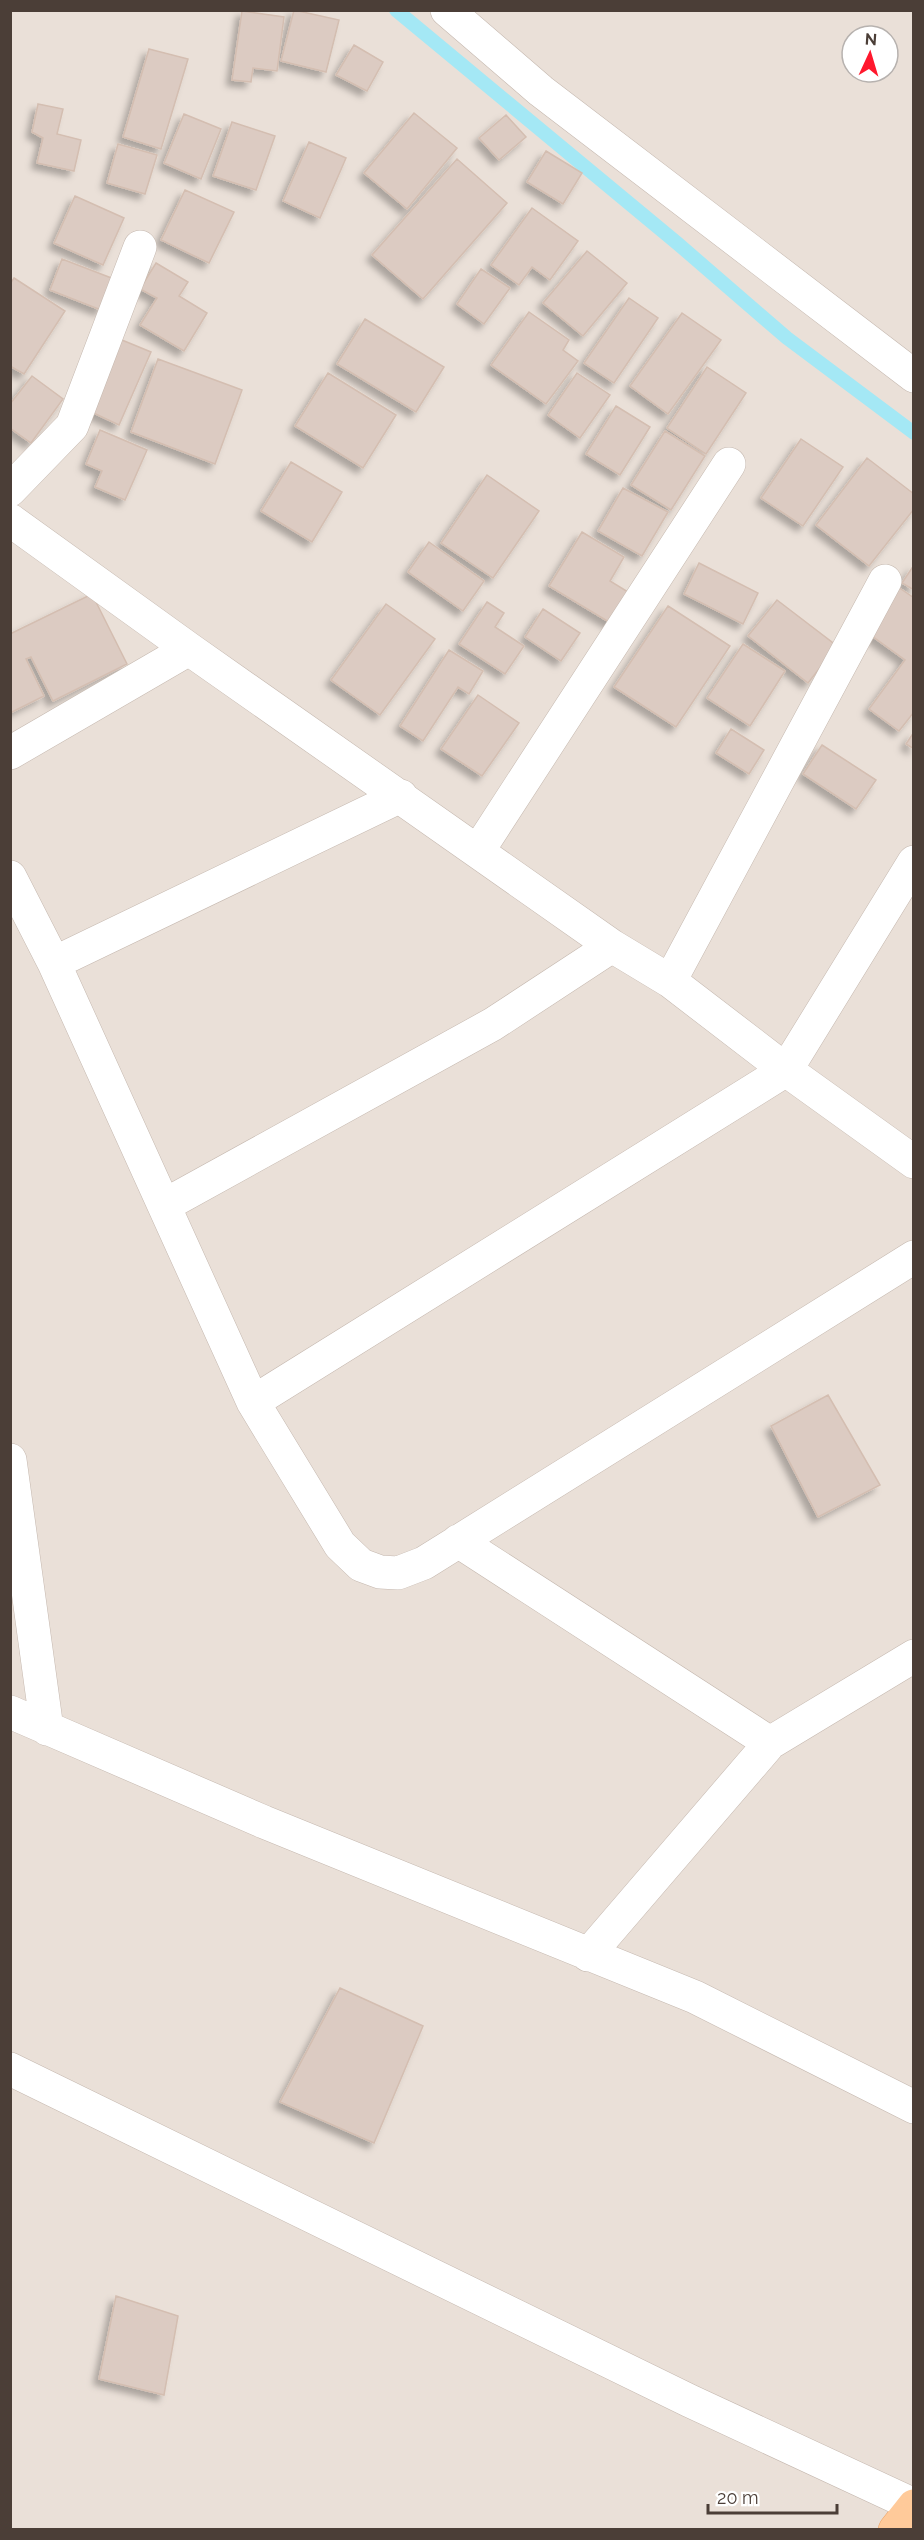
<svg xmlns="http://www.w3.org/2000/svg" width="924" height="2540" font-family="Raleway,sans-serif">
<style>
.residential{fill:#eae0d8;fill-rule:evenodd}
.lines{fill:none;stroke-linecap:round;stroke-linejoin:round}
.stream{stroke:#a4e8f5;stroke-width:14}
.building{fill:#dccbc2;stroke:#d4beb1;stroke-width:1.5;filter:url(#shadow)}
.minor-casing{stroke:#c5b8af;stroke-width:34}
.major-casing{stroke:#eca162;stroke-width:34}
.minor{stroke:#fff;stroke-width:33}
.major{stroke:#ffca9a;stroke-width:33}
</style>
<defs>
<filter id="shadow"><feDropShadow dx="-5.5" dy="5.5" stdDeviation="3" flood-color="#0004"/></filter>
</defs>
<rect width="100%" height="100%" fill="#f6f0ea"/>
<!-- residential -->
<path class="residential" d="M11,11h902v2518h-902zM852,36h36v36h-36z"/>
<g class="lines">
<!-- stream -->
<path class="stream" d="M396,10l281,233 110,95 127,95"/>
</g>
<!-- building -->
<path class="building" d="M294,10l45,10 -13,52 -45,-11z
M242,11l42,6 -7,54 -24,-3 -2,14 -19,-2z
M354,45l29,17 -16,29 -31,-16z
M149,49l39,10 -27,90 -38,-12z
M38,104l25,5 -6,25 24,6 -7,31 -37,-8 6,-25 -11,-6z
M414,113l43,35 -50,61 -43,-36z
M184,114l37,15 -20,50 -37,-16z
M506,115l20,22 -27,23 -20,-22z
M232,122l43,14 -19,54 -43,-14z
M309,142l37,16 -26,60 -37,-17z
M118,144l39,11 -12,39 -38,-11z
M546,151l36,22 -19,31 -36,-22z
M457,159l50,44 -84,96 -51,-44z
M185,190l49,22 -25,51 -48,-23z
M75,196l49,22 -21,47 -49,-22z
M532,208l46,33 -28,39 -18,-13 -13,18 -28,-20z
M587,251l40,32 -44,53 -40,-33z
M62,259l52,20 -13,31 -51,-20z
M156,263l32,19 -9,14 28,17 -23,38 -44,-26 17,-27 -17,-9z
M481,269l29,19 -26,36 -27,-20z
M14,278l51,33 -41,63 -14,-8v-82z
M629,298l29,20 -44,65 -30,-20z
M529,312l40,28 -6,10 15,11 -32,43 -55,-39z
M682,313l39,27 -53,74 -38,-28z
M365,319l79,48 -28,45 -79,-48z
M117,338l34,14 -32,73 -34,-16z
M158,359l84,31 -27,74 -84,-32z
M707,367l39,26 -40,61 -39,-26z
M328,373l68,42 -33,53 -68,-42z
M577,373l33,22 -30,43 -32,-23z
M32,376l31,23 -32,44 -21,-15v-24z
M616,406l34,21 -30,48 -34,-21z
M100,430l47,20 -22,50 -30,-13 7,-16 -16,-7z
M665,431l40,25 -34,54 -40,-25z
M801,439l42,28 -40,59 -42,-28z
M867,458l47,36v15l-45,57 -53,-41z
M291,462l51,30 -30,50 -51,-31z
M487,475l52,36 -46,67 -52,-35z
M623,488l45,24 -26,44 -44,-25z
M582,532l42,25 -14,24 23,14 -19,30 -65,-39z
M429,542l55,39 -21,30 -55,-39z
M699,563l59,30 -15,31 -59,-30z
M914,565v25l-12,-7z
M898,587l16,11v114l-15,19 -30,-22 36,-49 -40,-29z
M92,594l35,70 -74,37 -22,-44 -5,2 18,37 -34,17v-79z
M777,600l60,46 -29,37 -60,-47z
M487,602l17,11 -9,14 29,19 -19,28 -46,-30z
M386,604l49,35 -55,76 -49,-35z
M668,606l62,40 -54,81 -62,-40z
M543,609l37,24 -19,28 -36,-24z
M743,644l42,27 -35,55 -43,-28z
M449,650l34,21 -14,23 -11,-7 -35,54 -23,-15z
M478,695l41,28 -37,53 -41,-27z
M731,729l33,21 -15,24 -33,-21z
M914,732v17l-8,-5z
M822,745l54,35 -20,29 -53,-35z
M828,1395l52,90 -62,32 -47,-91z
M340,1988l83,38 -49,117 -94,-41z
M116,2296l62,20 -14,79 -65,-16z"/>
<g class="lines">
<defs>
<path id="minor" d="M447,10l94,81 373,285
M10,490l62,-64 68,-179
M10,520l179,129 423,297 58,35 116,89 128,92
M10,753l179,-104
M478,851l251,-387
M10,877l44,86 199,439 87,143 21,20 19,7 18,1 26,-10 490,-306
M54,963l347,-167
M670,981l215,-400
M165,1205l328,-181 119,-78
M253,1402l533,-332 128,-208
M10,1460l37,269
M458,1541l312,202
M10,1712l254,110 431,175 219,110
M588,1955l182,-212 144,-87
M10,2069l680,332 224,104"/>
<path id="major" d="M895,2530l19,-24"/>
</defs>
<!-- minor casing -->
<use href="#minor" class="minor-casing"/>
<!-- major casing -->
<use href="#major" class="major-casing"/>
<!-- minor -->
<use href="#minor" class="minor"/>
<!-- major -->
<use href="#major" class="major"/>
</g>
<!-- border -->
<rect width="924" height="2540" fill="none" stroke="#4b3e37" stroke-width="24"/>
<!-- north arrow -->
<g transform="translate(870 54) rotate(4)"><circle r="28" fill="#ffffff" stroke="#b7b2af" stroke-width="1.5"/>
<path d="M0-4.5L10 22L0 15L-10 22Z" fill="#ff182d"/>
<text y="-9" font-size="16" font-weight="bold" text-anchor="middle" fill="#4b3e37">N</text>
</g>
<!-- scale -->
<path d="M708 2504v9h129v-9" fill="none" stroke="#4b3e37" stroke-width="3"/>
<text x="717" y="2504" font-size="18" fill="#4b3e37" stroke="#ffffff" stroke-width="4.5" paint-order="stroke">20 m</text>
</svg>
